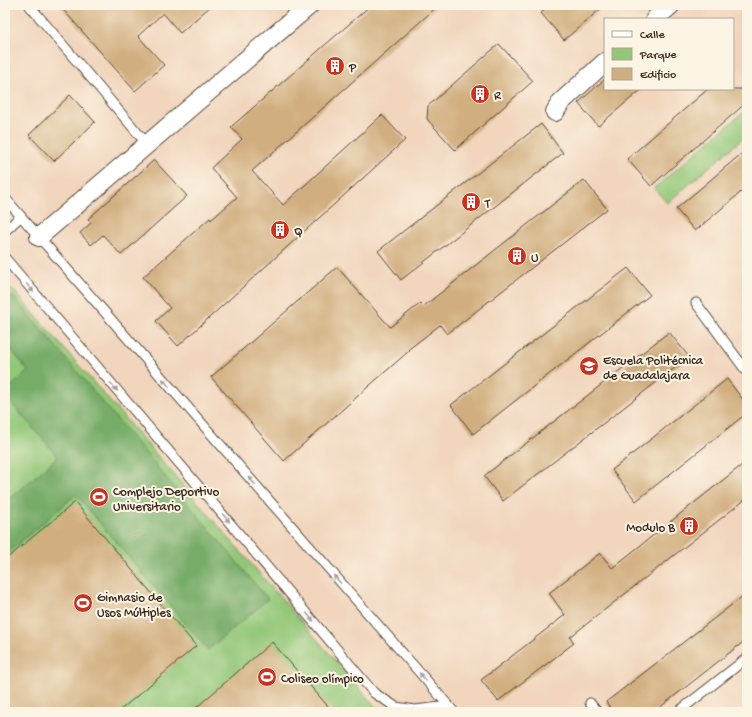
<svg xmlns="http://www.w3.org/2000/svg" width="752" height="717" font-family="'Gochi Hand',sans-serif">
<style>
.built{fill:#f1d5bd;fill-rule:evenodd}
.green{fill:#93c778;stroke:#67784b}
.forest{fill:#76ac68;stroke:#586b43}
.building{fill:#d1ae7f}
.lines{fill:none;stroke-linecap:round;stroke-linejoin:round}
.lane-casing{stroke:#564637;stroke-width:11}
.street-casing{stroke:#564637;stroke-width:20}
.lane{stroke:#fff;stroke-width:9}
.street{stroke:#fff;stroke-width:18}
.oneway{fill:#a79f9a}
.labels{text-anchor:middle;stroke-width:4;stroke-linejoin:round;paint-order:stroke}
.poi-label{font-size:13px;fill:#3b2a1e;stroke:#fcf5e5;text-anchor:start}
</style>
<rect width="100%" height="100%" fill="#fcf5e5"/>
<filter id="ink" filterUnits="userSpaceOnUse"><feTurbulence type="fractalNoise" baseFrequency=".025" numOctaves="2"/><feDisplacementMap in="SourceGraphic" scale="8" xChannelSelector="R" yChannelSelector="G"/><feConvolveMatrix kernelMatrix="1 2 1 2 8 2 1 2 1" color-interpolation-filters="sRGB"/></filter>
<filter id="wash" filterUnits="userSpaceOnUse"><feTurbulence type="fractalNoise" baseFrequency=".012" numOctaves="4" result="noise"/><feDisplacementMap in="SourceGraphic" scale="16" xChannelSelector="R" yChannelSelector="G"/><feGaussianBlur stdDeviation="0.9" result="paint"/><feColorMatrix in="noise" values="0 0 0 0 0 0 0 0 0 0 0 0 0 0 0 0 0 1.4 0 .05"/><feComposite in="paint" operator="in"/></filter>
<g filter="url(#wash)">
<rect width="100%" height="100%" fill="#efe4c4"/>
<!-- built -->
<path class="built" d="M5,5h742v707h-367l-364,-419 -11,-8zM605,19h128v70h-128z"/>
<!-- green -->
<path class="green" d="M747,109v26l-80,68 -13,-15z
M5,285l11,8 364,419h-375z"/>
<!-- forest -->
<path class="forest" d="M5,292l11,7 252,300 -60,51 -132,-155 -71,60v-53l53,-45 -53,-61v-4l23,-21 -23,-29z"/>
<g id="blocks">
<!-- building -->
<path class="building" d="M59,5h153l-32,28 -17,-20 -25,23 26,29 -29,26z
M371,5h68l-187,166 31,34 99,-90 23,25 -227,206 -22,-25 14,-13 -27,-31 67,-59 1,2 26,-23 -26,-29 31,-29 -11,-12z
M550,5h55l-41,35 -23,-27z
M499,44l34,37 -78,69 -28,-31 1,-13z
M605,79v10h37l-44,37 -20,-23z
M708,89h39v13l-96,84 -24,-27z
M70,95l25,27 -41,39 -25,-26z
M541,124l22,29 -162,127 -23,-29z
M747,149v38l-52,44 -19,-22z
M154,160l33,36 -66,59 -18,-20 -12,10 -11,-12 11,-10 -3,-4z
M584,180l23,29 -160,125 -7,-9 -31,24 1,1 -126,111 -73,-84 126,-110 53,60 31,-24 3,3z
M628,268l22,27 -177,139 -22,-29z
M669,332l20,25 -186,144 -19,-25z
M727,379l20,26v8l-111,88 -24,-31z
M747,461v37l-177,139 4,6 -76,58 -17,-21 84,-65 -16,-22 51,-40 12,15z
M75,502l121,144 -78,66h-113v-152z
M747,593v46l-93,73h-41l-7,-10z
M272,642l61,70h-142z"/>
</g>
</g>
<g filter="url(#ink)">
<use href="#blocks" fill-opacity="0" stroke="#564637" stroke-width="1"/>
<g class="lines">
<defs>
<path id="lane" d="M29,5l118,139
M5,198l449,514
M5,231l16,-15
M5,258l369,435 22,14 19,3 34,-4
M696,303l51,69
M590,703l7,9
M678,712l69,-54"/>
<path id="street" d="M655,19l16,-14
M555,112l6,-10 44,-40
M39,237l271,-232"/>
</defs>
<!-- lane casing -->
<use href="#lane" class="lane-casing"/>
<!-- street casing -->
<use href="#street" class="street-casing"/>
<!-- lane -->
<use href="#lane" class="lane"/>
<!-- street -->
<use href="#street" class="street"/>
</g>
<!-- one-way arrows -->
<defs><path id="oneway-solid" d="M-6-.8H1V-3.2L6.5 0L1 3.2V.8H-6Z"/></defs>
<g class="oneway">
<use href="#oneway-solid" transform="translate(30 288) rotate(50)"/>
<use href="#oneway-solid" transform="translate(166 383) rotate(-131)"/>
<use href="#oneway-solid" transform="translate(114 387) rotate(50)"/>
<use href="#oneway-solid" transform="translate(252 481) rotate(-131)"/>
<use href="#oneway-solid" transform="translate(226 518) rotate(50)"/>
<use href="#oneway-solid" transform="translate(337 579) rotate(-131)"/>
<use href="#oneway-solid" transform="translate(310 617) rotate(50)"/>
<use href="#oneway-solid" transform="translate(423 677) rotate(-131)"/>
</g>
</g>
<!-- icons -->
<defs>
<symbol id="building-disc" viewBox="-11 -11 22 22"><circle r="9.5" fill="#c8321e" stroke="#fcf5e5"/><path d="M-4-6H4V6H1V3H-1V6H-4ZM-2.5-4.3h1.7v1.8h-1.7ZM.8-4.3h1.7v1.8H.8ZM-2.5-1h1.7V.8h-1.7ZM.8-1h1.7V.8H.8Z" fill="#fff"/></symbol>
<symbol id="university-disc" viewBox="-11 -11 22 22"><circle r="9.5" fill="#c8321e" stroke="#fcf5e5"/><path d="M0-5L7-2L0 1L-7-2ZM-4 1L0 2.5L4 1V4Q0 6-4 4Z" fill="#fff"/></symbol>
<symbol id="stadium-disc" viewBox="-11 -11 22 22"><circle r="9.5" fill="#c8321e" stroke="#fcf5e5"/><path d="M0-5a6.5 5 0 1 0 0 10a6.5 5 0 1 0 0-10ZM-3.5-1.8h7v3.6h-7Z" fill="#fff"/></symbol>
</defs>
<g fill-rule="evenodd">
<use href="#building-disc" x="324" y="55" width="22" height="22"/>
<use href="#building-disc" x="469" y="83" width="22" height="22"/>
<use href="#building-disc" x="460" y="191" width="22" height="22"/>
<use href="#building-disc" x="269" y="219" width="22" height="22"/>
<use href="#building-disc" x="506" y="245" width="22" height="22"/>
<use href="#university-disc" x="578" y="355" width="22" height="22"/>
<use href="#stadium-disc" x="88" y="486" width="22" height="22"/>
<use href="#building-disc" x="678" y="515" width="22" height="22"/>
<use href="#stadium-disc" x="72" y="592" width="22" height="22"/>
<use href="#stadium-disc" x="256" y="666" width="22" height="22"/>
</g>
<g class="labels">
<!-- poi labels -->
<g class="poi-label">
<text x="349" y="71">P</text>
<text x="494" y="99">R</text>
<text x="485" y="207">T</text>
<text x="294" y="235">Q</text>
<text x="531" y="261">U</text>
<text x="603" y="364">Escuela Politécnica<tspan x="603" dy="15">de Guadalajara</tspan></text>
<text x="113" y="495">Complejo Deportivo<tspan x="113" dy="15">Universitario</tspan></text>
<text x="675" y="531" text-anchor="end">Modulo B</text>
<text x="97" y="601">Gimnasio de<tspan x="97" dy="15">Usos Múltiples</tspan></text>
<text x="281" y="682">Coliseo olímpico</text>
</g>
</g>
<!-- margin -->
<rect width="752" height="717" fill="none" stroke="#fcf5e5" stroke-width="20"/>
<!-- legend -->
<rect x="604" y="18" width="130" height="72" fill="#fcf5e5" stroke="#afa495"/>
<rect x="612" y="31" width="20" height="6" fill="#ffffff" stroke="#afa495"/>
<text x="640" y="38" font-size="12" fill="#3b2a1e">Calle</text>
<rect x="612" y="48" width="20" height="12" fill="#93c778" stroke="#afa495"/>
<text x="640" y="58" font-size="12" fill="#3b2a1e">Parque</text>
<rect x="612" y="68" width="20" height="12" fill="#d1ae7f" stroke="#afa495"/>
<text x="640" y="78" font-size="12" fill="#3b2a1e">Edificio</text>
</svg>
